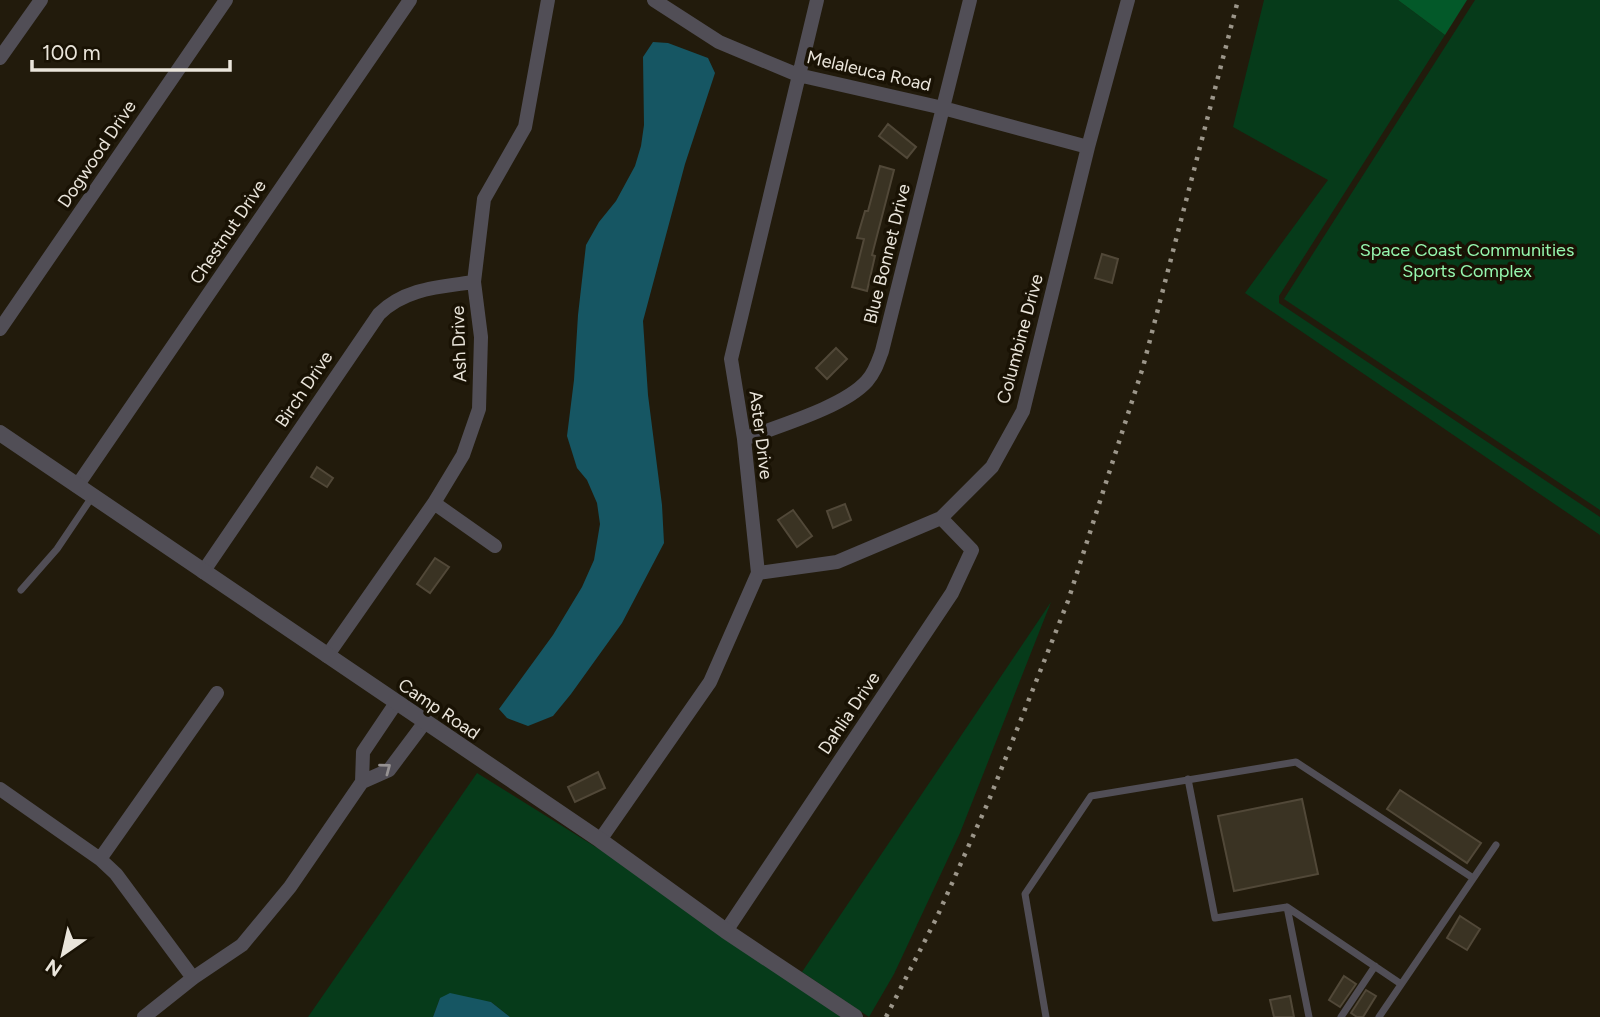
<svg xmlns="http://www.w3.org/2000/svg" width="1600" height="1017" font-family="Figtree,sans-serif">
<style>
.green{fill:#063b1a}
.forest{fill:#035929}
.water{fill:#165663}
.building{fill:#3a3323;stroke:#514838;stroke-width:2}
.lines{fill:none;stroke-linecap:round;stroke-linejoin:round}
.service{stroke:#514e56;stroke-width:7}
.minor{stroke:#514e56;stroke-width:14}
.tertiary{stroke:#514e56;stroke-width:16}
.rail{stroke:#9c968a;stroke-width:4.5;stroke-dasharray:3.5 7;stroke-linecap:butt}
.oneway{stroke:#969292}
.labels{text-anchor:middle;stroke-width:7;stroke-linejoin:round;paint-order:stroke}
.street-label{font-size:18px;fill:#eae5db;stroke:#191204}
.park-label{font-size:18px;fill:#96f8af;stroke:#191204}
</style>
<rect width="100%" height="100%" fill="#221b0c"/>
<!-- green -->
<path class="green" d="M1264,0h134l47,35 -166,261v7l321,214v18l-355,-242 83,-113 -95,-53z
M1475,0h125v510l-316,-211z
M1051,602l-91,231 -66,141 -25,43 -67,-45z
M477,773l130,81 234,163h-331l-19,-15 -51,-4 -7,19h-125z"/>
<!-- forest -->
<path class="forest" d="M1398,0h69l-22,35z"/>
<!-- water -->
<path class="water" d="M653,42l15,1 40,15 7,15 -30,91 -42,157 5,74 14,110 2,38 -42,80 -51,71 -18,22 -25,10 -21,-8 -8,-9 54,-74 29,-48 12,-27 6,-36 -3,-21 -10,-23 -10,-12 -10,-32 7,-56 4,-65 8,-70 13,-23 17,-21 19,-35 6,-20 3,-21 -1,-68z
M450,993l41,9 19,15h-77l7,-19z"/>
<!-- building -->
<path class="building" d="M888,124l28,23 -9,11 -28,-22z
M880,166l14,4 -22,85 3,1 -8,35 -15,-4 12,-48 -7,-1 8,-27h3z
M1102,254l16,5 -6,24 -17,-5z
M836,348l11,11 -20,20 -11,-11z
M317,467l16,11 -6,9 -16,-10z
M845,504l6,16 -18,8 -6,-17z
M793,510l19,26 -15,11 -19,-27z
M435,558l14,9 -19,26 -13,-9z
M598,772l7,16 -30,14 -7,-15z
M1400,790l81,53 -14,20 -80,-54z
M1302,799l16,75 -84,17 -16,-75z
M1460,916l20,13 -13,21 -20,-12z
M1344,976l12,8 -16,23 -11,-7z
M1366,990l10,6 -13,21h-6l-6,-4z
M1290,996l4,21h-20l-4,-17z"/>
<g class="lines">
<!-- service -->
<path class="service" d="M21,590l36,-41 35,-52
M1188,779l27,139 72,-11 22,110
M1287,907l114,77
M1046,1017l-21,-123 66,-98 205,-34 177,116
M1341,1017l34,-51
M1379,1017l117,-172"/>
<!-- minor -->
<path class="minor" d="M654,0l65,42 79,33 145,33 145,39
M0,58l41,-58
M0,329l226,-329
M744,439c34,-13 100,-32 123,-58 8,-9 11,-19 15,-30l88,-351
M77,486l333,-486
M434,503l61,43
M203,572l176,-258c26,-26 61,-27 95,-32
M758,573l79,-11 104,-44 51,-51 31,-56 65,-264 40,-147
M327,656l107,-153 29,-48 16,-46 2,-72 -7,-55 10,-83 41,-72 23,-127
M396,703l-33,49 -1,30 27,-12 36,-48
M0,789l100,70 16,15 77,104
M600,840l110,-158 48,-109 -14,-134 -13,-80 86,-359
M100,859l117,-166
M726,931l226,-338 20,-43 -31,-32
M144,1017l49,-39 49,-33 48,-58 72,-105"/>
<!-- tertiary -->
<path class="tertiary" d="M0,433l600,407 126,91 129,86"/>
<!-- rail -->
<path class="rail" d="M886,1017l51,-100 52,-117 79,-199 75,-234 95,-367"/>
</g>
<!-- one-way arrows -->
<defs><path id="oneway-chevron" d="M-2-3.5L2.5 0L-2 3.5" fill="none" stroke-width="1.6" stroke-linecap="round" stroke-linejoin="round" transform="scale(1.75)"/></defs>
<use class="oneway" href="#oneway-chevron" transform="translate(386 768) rotate(-37)"/>
<g class="labels">
<!-- street labels -->
<g class="street-label">
<text transform="translate(869 71) rotate(13)" y="6">Melaleuca Road</text>
<text transform="translate(97 154) rotate(-56)" y="6">Dogwood Drive</text>
<text transform="translate(228 232) rotate(-56)" y="6">Chestnut Drive</text>
<text transform="translate(887 254) rotate(-76)" y="6">Blue Bonnet Drive</text>
<text transform="translate(1020 339) rotate(-75)" y="6">Columbine Drive</text>
<text transform="translate(459 344) rotate(-92)" y="6">Ash Drive</text>
<text transform="translate(304 389) rotate(-56)" y="6">Birch Drive</text>
<text transform="translate(761 435) rotate(83)" y="6">Aster Drive</text>
<text transform="translate(439 709) rotate(34)" y="6">Camp Road</text>
<text transform="translate(849 713) rotate(-56)" y="6">Dahlia Drive</text>
</g>
<!-- park labels -->
<g class="park-label">
<text x="1467" y="256">Space Coast Communities<tspan x="1467" dy="21">Sports Complex</tspan></text>
</g>
</g>
<!-- north arrow -->
<g transform="translate(63 954) rotate(214)" stroke="#191204" stroke-width="5" paint-order="stroke">
<path d="M0-5L12 26L0 18L-12 26Z" fill="#eae5db"/>
<text y="-10" font-size="19" font-weight="bold" text-anchor="middle" fill="#eae5db">N</text>
</g>
<!-- scale -->
<path d="M32 60v10h198v-10" fill="none" stroke="#eae5db" stroke-width="3.5"/>
<text x="42" y="60" font-size="21" fill="#eae5db" stroke="#191204" stroke-width="5" paint-order="stroke">100 m</text>
</svg>
